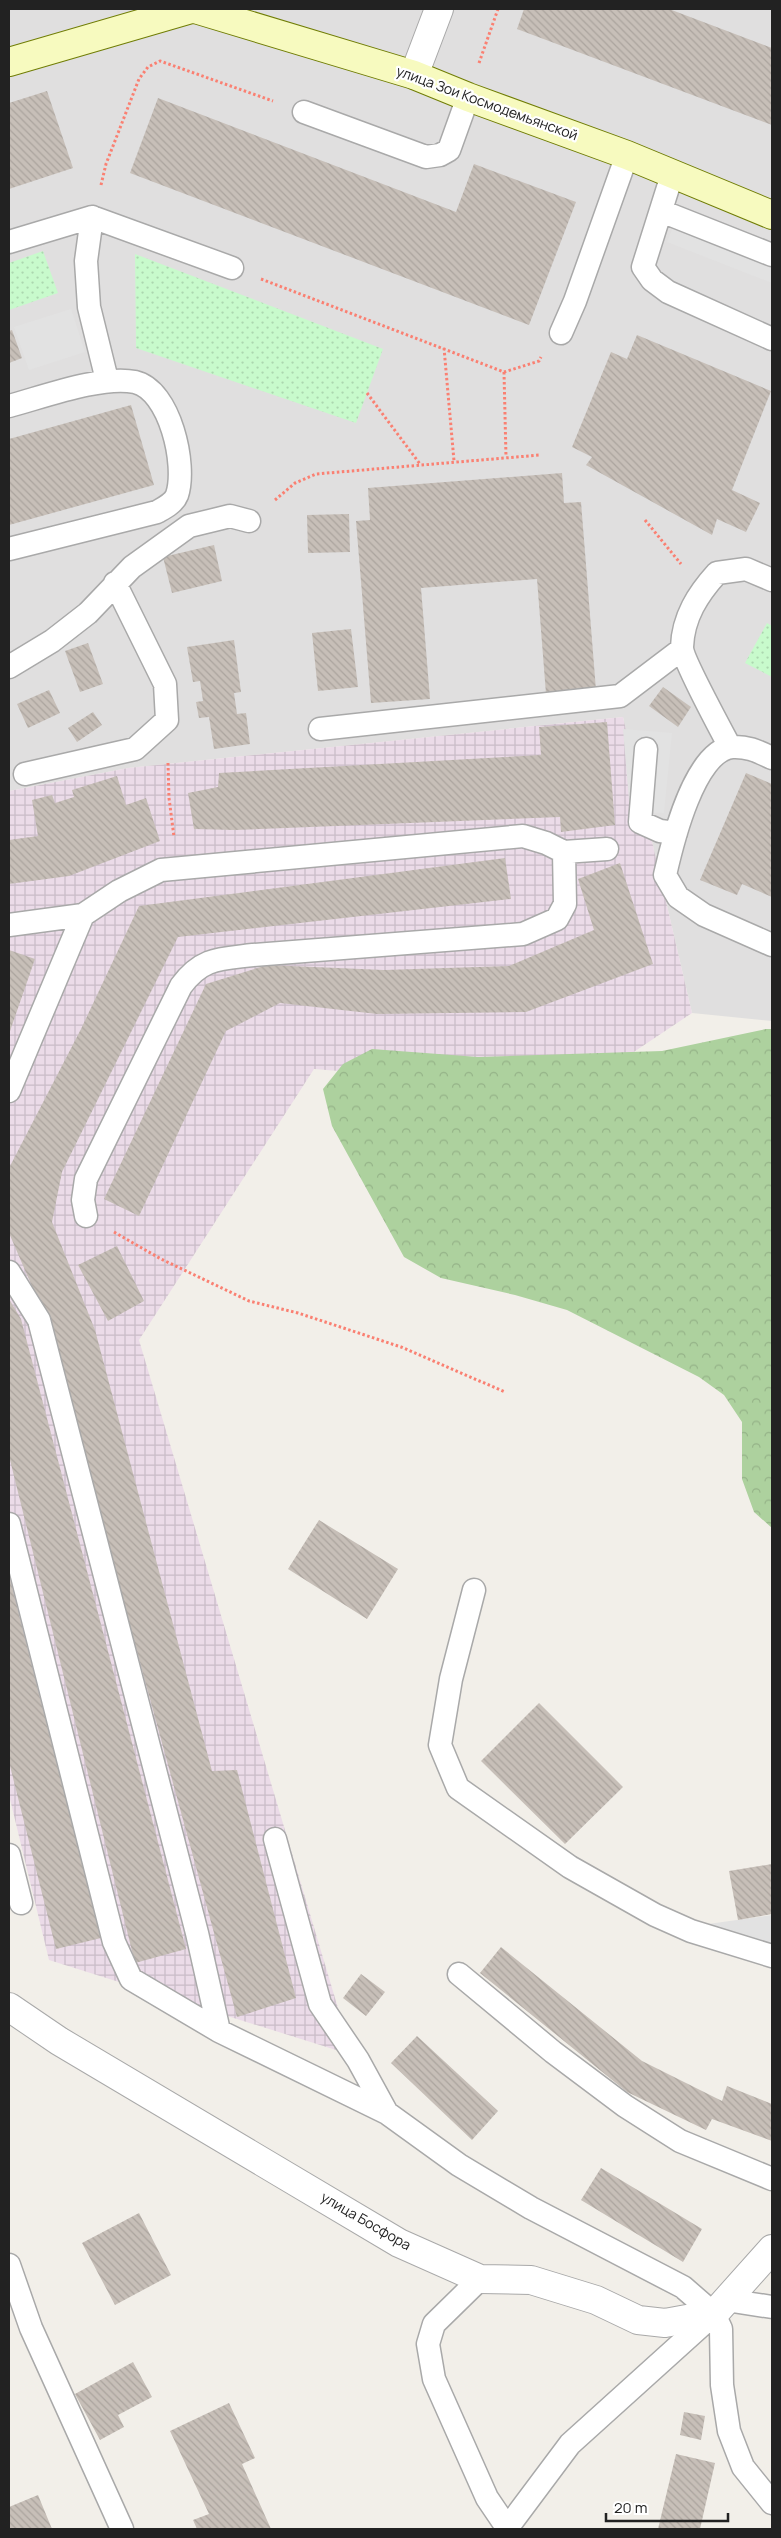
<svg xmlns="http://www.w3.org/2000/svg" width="781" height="2538" font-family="Manrope,sans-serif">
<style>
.residential{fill:#e0dfdf}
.industrial{fill:url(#industrial-grid)}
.forest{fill:url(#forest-crowns)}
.park{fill:url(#park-dots)}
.parking{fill:#e2e2e2}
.building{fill:url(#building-back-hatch)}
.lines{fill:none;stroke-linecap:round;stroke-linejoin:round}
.service-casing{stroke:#a9a9a9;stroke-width:25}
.minor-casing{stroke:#a9a9a9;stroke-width:30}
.secondary-casing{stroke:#707d05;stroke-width:30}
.path{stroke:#fa8072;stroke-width:3;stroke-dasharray:2.5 2.5;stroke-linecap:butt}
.service{stroke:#fff;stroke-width:22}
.minor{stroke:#fff;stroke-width:28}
.secondary{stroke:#f7fabf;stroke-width:28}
.labels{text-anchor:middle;stroke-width:4.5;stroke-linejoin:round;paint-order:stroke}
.street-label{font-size:14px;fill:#222;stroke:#fff}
</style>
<defs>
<pattern id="industrial-grid" width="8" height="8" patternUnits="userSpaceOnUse" patternTransform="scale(1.25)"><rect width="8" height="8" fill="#ebdbe8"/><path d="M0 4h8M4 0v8" fill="none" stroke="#c9bcc7"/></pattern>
<pattern id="forest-crowns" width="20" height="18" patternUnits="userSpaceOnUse" patternTransform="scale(1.25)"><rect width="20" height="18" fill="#add19e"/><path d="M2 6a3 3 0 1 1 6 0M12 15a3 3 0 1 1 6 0" fill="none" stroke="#95b388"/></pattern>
<pattern id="park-dots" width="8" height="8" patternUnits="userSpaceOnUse" patternTransform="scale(1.25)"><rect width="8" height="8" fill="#c8facc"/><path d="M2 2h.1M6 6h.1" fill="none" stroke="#acd6af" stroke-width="1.8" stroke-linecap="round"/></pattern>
<pattern id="building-back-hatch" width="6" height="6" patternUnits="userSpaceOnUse" patternTransform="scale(1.25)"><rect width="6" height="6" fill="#c7bfb8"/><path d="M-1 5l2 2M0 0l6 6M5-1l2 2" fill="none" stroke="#aba49e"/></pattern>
</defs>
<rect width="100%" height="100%" fill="#f2efe9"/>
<!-- residential -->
<path class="residential" d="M9,9h763v1012l-80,-8 -69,-296 -495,51 -119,23z"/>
<!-- industrial -->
<path class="industrial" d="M623,717l69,296 -115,77 -263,-21 -175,271 213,715 -303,-95 -40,-165v-1004l119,-23z"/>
<!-- forest -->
<path class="forest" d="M766,1029h6v499l-18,-16 -12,-33v-57l-18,-27 -25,-18 -132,-67 -52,-15 -74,-17 -37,-21 -72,-131 -9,-37 20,-25 29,-15 106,8 184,-6z"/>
<!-- park -->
<path class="park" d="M43,251l15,42 -49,17v-47z
M135,254l248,95 -27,74 -220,-75z
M767,623l5,3v51l-27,-14z"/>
<!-- parking -->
<path class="parking" d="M680,210l92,36v37l-105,-41z
M71,309l14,43 -56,18 -15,-43z
M623,729l49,4 -8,80 -34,-1z
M772,1915v50l-60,-17 -4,-24z"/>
<!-- building -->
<path class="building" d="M524,9h145l103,39v77l-255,-96z
M47,91l26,77 -64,21v-86z
M158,98l298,114 18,-48 102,38 -47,123 -399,-152z
M12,330l10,28 -13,5v-32z
M637,335l134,56 -39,99 28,13 -14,29 -29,-13 -5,16 -126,-70 6,-8 -20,-10 39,-95 16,7z
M131,405l23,80 -145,40v-86z
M562,473l2,30 17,-1 15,188 -50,4 -9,-115 -116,9 9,111 -59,4 -15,-182 14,-1 -2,-32z
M349,514l1,38 -42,1 -1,-38z
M214,545l8,36 -50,12 -9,-36z
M351,629l7,58 -40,4 -6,-58z
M234,640l7,52 -7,1 3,21 9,-1 4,31 -36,5 -5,-32 -10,1 -3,-16 7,-1 -3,-20 -7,1 -6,-35z
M88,643l15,41 -23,8 -15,-41z
M663,687l28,20 -13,20 -29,-21z
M49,690l11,23 -32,15 -11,-24z
M93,712l9,13 -25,17 -9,-14z
M607,722l8,103 -54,7 -1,-15 -325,13 -41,-1 -6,-36 30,-6 1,-14 322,-18 -2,-28z
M746,773l26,11v113l-30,-13 -5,11 -37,-15z
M117,776l9,29 20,-7 14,43 -91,35 -60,8v-44l29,-4 -6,-36 20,-5 3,8 19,-6 -2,-7z
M505,858l6,41 -333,38 -116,235 -10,50 43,108 117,441 25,-1 59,228 -59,19 -191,-698 -37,-86v-65l72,-139 58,-123z
M620,863l33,101 -127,48 -149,2 -97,-11 -54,28 -87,185 -35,-17 102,-215 61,-19 117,5 125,-4 85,-36 -16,-51z
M9,950l26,9 -26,75z
M117,1246l27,55 -36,20 -30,-56z
M9,1299l12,20 165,630 -51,14 -126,-507z
M319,1520l79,49 -31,50 -79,-50z
M9,1575l92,363 -45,11 -47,-187z
M539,1703l84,84 -58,57 -84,-83z
M772,1864v50l-34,6 -9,-49z
M501,1947l141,114 80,40 5,-15 45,18v37l-60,-22 -6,11 -79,-38 -147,-119z
M361,1974l24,18 -19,24 -23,-18z
M417,2036l81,75 -26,29 -81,-77z
M601,2168l101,61 -19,33 -102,-62z
M139,2213l32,62 -56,30 -33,-62z
M133,2362l19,35 -34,18 6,12 -24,13 -25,-46z
M229,2403l26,55 -13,6 29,65h-74l-4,-9 16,-6 -39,-83z
M684,2412l21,4 -4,24 -21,-5z
M676,2454l39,9 -15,66h-42z
M38,2495l14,34h-43v-22z"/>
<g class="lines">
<defs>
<path id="service" d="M304,112l122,45 14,-2 9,-5 19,-53
M672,175l-29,92 9,13 16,12 104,47
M661,211l111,44
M92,217l-6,44 3,46 18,73
M9,242l83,-25 140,51
M561,333l14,-32 52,-146
M9,406c34,-9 93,-31 126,-24 35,8 52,83 42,113 -3,8 -13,13 -20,17l-148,37
M9,667l43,-26 36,-28 44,-46 57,-41 41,-10 19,5
M320,729l300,-33 62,-47
M730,747c-8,-15 -48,-89 -48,-100 1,-30 16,-53 35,-74l29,-4 26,11
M646,749l-6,73 20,9 16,2
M772,758c-13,-6 -24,-12 -40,-11 -38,4 -60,97 -67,128l13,22 26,18 68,30
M25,774l110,-25 32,-29 -2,-36 -50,-101
M83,915l36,-24 42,-21 362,-34 23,7 18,9 43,-3
M9,925l74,-10 -74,176
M86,1216l-3,-16 3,-21 95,-193c21,-29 40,-27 72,-31l270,-21 34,-15 8,-15 -1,-52
M9,1272l30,48 158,613 22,98 168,82 72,52 72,43 152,79 31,27 7,15 1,56 7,46 14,36 29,36
M9,1524l105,418 17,37 88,52
M474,1590l-23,89 -11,66 18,43 112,79 85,48 36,16 81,25
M275,1839l45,165 38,56 29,53
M9,1855l12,48
M459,1974l94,78 72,54 55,35 92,38
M9,2265l22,63 91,201
M480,2279l-46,45 -6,20 6,35 53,119 21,31
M726,2300l46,7
M508,2527l62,-83 144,-130"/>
<path id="minor" d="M414,75l25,-66
M9,2007l50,34 340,202 81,36 51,1 65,20 42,20 27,3 49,-9 58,-65"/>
<path id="secondary" d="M195,9l219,66 54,22 159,58 145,60
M9,62l182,-53"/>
</defs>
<!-- service casing -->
<use href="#service" class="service-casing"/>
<!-- minor casing -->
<use href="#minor" class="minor-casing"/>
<!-- secondary casing -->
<use href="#secondary" class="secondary-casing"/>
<!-- path -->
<path class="path" d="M479,63l19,-54
M101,185l5,-21 33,-85 9,-12 12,-6 113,40
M261,279l243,93 35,-11 2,-4
M444,348l10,113
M504,372l2,85
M367,393l53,71
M275,500l20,-17 21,-9 224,-19
M645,520l36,44
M168,763l1,35 5,39
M114,1232l47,27 88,42 49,12 103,34 104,45"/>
<!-- service -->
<use href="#service" class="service"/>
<!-- minor -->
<use href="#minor" class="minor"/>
<!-- secondary -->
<use href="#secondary" class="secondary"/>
</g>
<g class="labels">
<!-- street labels -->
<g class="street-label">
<text transform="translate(487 103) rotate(20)" y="5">улица Зои Космодемьянской</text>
<text transform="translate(366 2221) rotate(30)" y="5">улица Босфора</text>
</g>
</g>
<!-- border -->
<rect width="781" height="2538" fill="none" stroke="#222222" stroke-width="20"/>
<!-- scale -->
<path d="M606 2513v8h122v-8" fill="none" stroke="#222222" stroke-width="2.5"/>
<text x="614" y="2513" font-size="15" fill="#222222" stroke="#ffffff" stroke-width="4" paint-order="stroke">20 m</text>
</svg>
